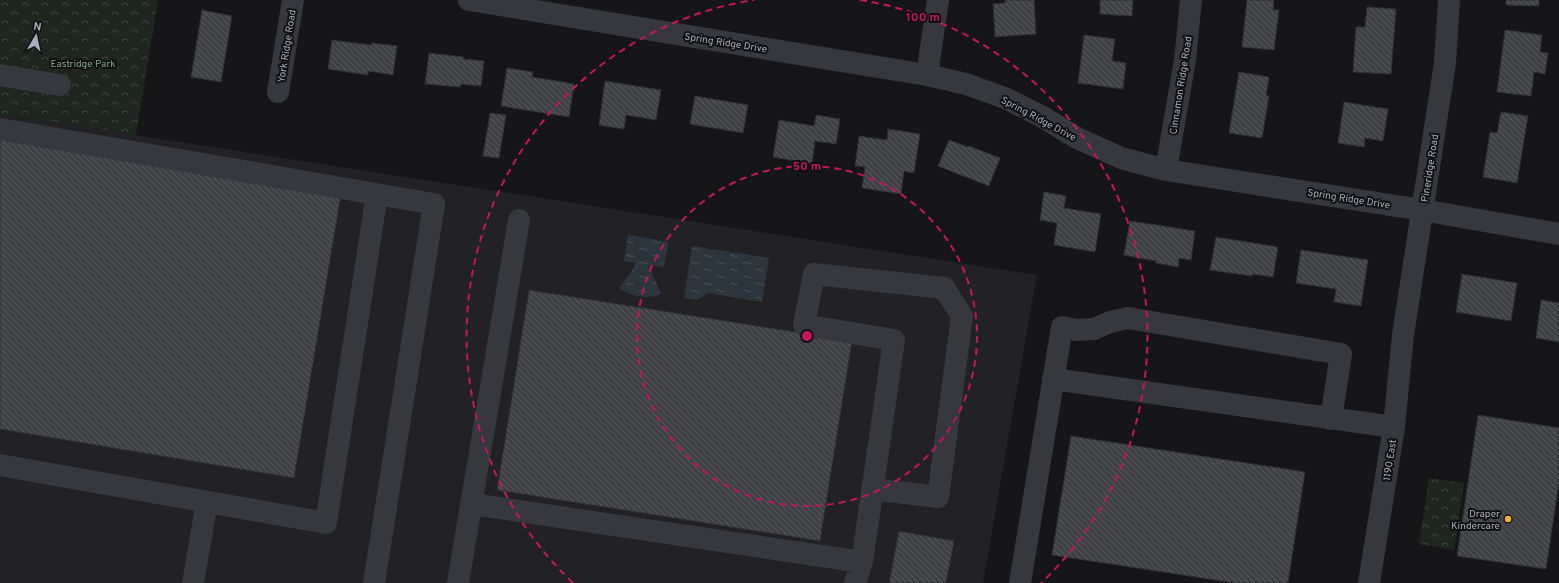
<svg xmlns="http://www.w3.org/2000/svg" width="1559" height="583" font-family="Overpass,sans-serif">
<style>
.built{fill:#222225}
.park{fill:url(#park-crowns)}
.water{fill:url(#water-ripples)}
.building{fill:url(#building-back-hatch);stroke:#303034}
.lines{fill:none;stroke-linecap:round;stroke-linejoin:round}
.minor{stroke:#37383d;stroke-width:22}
.ring{fill:none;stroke:#c2185b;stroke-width:2;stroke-dasharray:7 5}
.poi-dot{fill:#f2b134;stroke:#111113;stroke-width:1.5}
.labels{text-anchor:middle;stroke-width:4;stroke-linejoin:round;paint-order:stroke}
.street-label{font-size:10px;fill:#a8adb8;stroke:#111113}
.park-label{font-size:10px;fill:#7fa381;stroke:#111113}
.poi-label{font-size:10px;fill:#a8adb8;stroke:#111113;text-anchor:end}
.centre{fill:#c2185b;stroke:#111113;stroke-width:2}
.ring-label{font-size:12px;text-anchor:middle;font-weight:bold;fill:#c2185b;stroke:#111113;stroke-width:4;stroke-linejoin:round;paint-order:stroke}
</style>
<defs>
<pattern id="park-crowns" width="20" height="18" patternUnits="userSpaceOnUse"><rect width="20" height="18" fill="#1e261f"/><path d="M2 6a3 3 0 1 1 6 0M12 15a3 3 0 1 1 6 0" fill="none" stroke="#3c433d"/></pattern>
<pattern id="water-ripples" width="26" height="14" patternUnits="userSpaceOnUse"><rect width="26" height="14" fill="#2c353c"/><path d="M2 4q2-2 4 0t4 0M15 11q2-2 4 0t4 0" fill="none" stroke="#485056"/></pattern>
<pattern id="building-back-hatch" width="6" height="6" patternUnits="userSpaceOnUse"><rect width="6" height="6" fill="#404145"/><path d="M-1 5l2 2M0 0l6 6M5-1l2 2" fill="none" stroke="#595a5e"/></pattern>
</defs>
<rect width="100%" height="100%" fill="#161618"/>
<!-- built -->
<path class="built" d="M0,114l1037,161 -54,308h-983z"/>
<!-- park -->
<path class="park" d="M0,0h158l-22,135 -136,-21z
M1429,478l35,5 -10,67 -35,-6z"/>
<!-- water -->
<path class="water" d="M628,235l40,7 -4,25 -12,-2 -1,6 10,23c-14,6 -29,2 -42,-6l15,-20 1,-5 -11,-2z
M692,246l77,12 -7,44 -53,-9 -12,7 -13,-2z"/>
<!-- building -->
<path class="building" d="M1005,0h29l2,34 -41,3 -2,-33 12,-1z
M1100,0h33l-1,16 -32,-2z
M1247,0h27l-1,10h6l-5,40 -32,-3z
M1506,0h33v6l-33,-1z
M1367,7l29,2 -5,65 -38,-2 3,-45h9z
M202,10l30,6 -11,66 -30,-5z
M1505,30l37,5 -2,17 8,1 -3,21 -11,-2 -3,24 -34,-4z
M1084,35l31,4 -3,22 14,2 -3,26 -45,-6z
M332,40l39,5 1,-2 25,3 -4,29 -25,-4v4l-40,-6z
M429,53l35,4 -1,2 21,2 -3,25 -20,-2 -1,3 -35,-3z
M507,68l26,4 -1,5 42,7 -5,33 -68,-11z
M1239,72l30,5 -3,19h3l-7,42 -33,-5z
M605,81l56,9 -5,30 -30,-5 -2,14 -25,-4z
M695,96l53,9 -5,28 -53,-9z
M1344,102l44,7 -5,32 -18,-3 -1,9 -26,-4z
M1501,112l27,4 -11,67 -34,-6 7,-45 7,1z
M490,113l16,2 -7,43 -16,-2z
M816,115l24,4 -4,25 -21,-3 -3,23 -39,-7 6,-37 35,6z
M888,129l32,5 -6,39 -10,-2 -3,23 -39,-6 3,-21 -10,-1 4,-30 28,4z
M0,137l341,57 -47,284 -294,-49z
M949,140l19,7 1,-1 31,12 -11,28 -51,-20z
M1044,192l22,4 -2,12 37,6 -6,38 -41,-7 3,-22 -17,-3z
M1130,221l65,10 -4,29 -12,-2 -1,9 -22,-4v-2l-32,-6z
M1216,237l62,10 -5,30 -21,-3v2l-42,-6z
M1301,250l67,10 -7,46 -27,-4 2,-13 -40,-6z
M1462,274l55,9 -6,38 -55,-9z
M529,290l323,51 -32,200 -323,-51z
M1541,300l18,3v39l-23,-4z
M1478,415l81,13v54l-13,87 -89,-13z
M1071,436l234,36 -17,111h-53l-183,-28z
M899,531l55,10 -8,42h-57z"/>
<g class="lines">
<!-- minor -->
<path class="minor" d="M469,0l458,75 39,9 39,14 36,18 36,22 44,20 45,12 256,40 137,24
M0,75l60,10
M927,75l11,-75
M278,92l15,-92
M0,129l434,75 -60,379
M1166,170l19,-110 6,-60
M1053,379l341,48
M0,465l326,58 51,-329
M472,504l390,58 32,-222 -90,-15 10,-51 130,14 18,28 -24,181 -66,-8
M193,583l14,-81
M458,583l61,-363
M855,583l7,-21
M1020,583l42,-256 14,3 18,-1 16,-7 18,-4 213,36 -10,65
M1369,583l25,-156 9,-92 42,-272 4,-63"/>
</g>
<!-- distance rings -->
<g class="ring">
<circle cx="807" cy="336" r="170"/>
<path d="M573 583A340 340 0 0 1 754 0M860 0A340 340 0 0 1 1041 583"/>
</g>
<!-- markers -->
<circle class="poi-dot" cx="1508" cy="519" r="4"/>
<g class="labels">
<!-- street labels -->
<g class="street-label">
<text transform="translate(726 42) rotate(9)" y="4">Spring Ridge Drive</text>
<text transform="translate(286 46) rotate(-81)" y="4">York Ridge Road</text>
<text transform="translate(1180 85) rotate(-81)" y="4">Cinnamon Ridge Road</text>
<text transform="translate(1039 118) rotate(28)" y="4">Spring Ridge Drive</text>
<text transform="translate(1429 168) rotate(-81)" y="4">Pineridge Road</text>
<text transform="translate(1349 198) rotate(9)" y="4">Spring Ridge Drive</text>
<text transform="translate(1389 460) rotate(-81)" y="4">1190 East</text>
</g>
<!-- park labels -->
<g class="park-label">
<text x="83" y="67">Eastridge Park</text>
</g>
<!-- poi labels -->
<g class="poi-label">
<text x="1500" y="517">Draper<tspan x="1500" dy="12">Kindercare</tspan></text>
</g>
</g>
<circle cx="807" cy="336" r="6" class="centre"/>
<g class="ring-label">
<text x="923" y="21">100 m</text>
<text x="807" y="170">50 m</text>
</g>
<!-- north arrow -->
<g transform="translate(36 36) rotate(9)" stroke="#111113" stroke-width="3" paint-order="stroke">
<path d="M0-3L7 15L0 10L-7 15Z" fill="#a8adb8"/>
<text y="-6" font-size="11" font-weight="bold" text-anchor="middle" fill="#a8adb8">N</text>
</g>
</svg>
